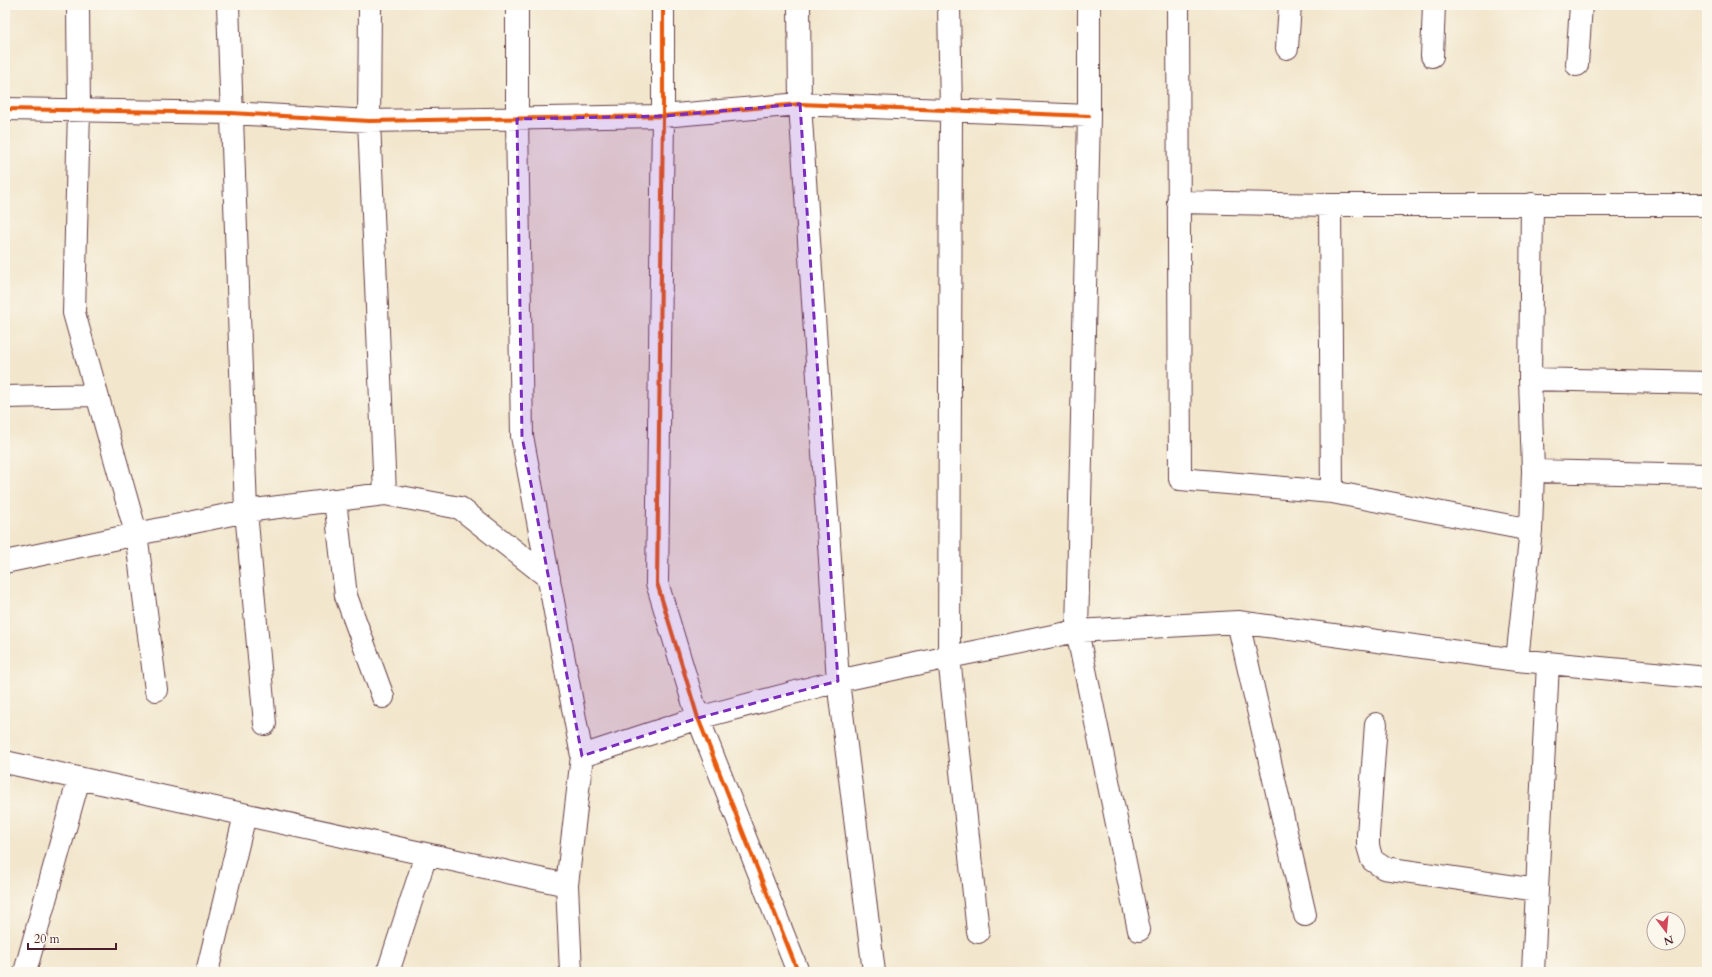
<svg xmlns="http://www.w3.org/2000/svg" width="1712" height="977" font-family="Cardo,serif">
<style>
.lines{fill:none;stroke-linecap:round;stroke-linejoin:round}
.minor-casing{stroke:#633d43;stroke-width:24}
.minor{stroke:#fff;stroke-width:22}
.cycleway-casing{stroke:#fbf7ec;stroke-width:6}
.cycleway{stroke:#e8590c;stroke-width:4}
.marked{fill:#7b2cbf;fill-opacity:0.2;stroke:#7b2cbf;stroke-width:3;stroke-dasharray:8 5;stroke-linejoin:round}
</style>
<rect width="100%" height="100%" fill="#fbf7ec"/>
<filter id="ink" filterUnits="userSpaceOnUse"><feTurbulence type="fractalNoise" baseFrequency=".025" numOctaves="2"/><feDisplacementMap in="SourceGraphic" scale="8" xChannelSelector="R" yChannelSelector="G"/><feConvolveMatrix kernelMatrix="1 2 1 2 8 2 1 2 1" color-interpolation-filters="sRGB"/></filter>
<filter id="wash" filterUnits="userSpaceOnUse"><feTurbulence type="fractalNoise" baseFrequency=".012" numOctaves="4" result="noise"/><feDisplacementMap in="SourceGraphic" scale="16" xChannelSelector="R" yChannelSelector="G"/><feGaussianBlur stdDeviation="0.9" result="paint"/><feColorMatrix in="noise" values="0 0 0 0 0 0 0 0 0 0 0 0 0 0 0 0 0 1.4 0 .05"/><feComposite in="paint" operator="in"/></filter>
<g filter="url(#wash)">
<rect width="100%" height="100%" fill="#f2e6cc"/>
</g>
<g filter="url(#ink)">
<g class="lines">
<defs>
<path id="minor" d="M78,5l1,104 -5,204 62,220 20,157
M228,5l18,506 19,213
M370,5l-1,116 16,373
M517,5v114l5,317 60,320 -15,129 4,87
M663,5v111l-6,467 41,135 100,254
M799,5l1,99 38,577 36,291
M949,5l2,105 -2,547 29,275
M1089,5v111l-12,515 62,299
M1178,5l2,474 152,13 199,38
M1287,48l3,-43
M1432,56l2,-51
M1577,65l4,-60
M5,109l226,4 138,8 294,-5 137,-12 289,12
M1178,202l152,3h377
M1330,205l2,287
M1530,379l177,4
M5,397l92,-2
M1533,471l174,4
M335,500l11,96 37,101
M5,562l241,-51 139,-17 75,14 89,70
M1517,660l14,-130 2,-59 -3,-92 2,-175
M1376,724l-8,111v11l4,14 12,8 153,22
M582,756l116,-38 140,-37 111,-24 128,-26 161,-9
M5,762l562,123
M1305,915l-67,-293 279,38 190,18
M25,972l54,-194
M207,972l38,-157
M388,972l38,-117
M1533,972l15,-309"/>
</defs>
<!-- minor casing -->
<use href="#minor" class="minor-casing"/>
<!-- minor -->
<use href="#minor" class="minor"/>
<defs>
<path id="cycleway" d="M663,5v111l-6,467 41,135 100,254
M5,109l226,4 138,8 294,-5 137,-12 289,12"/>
</defs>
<!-- cycleway casing -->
<use href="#cycleway" class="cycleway-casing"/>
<!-- cycleway -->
<use href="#cycleway" class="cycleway"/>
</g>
</g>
<!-- marked area -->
<path class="marked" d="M800,104l38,577 -140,37 -116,38 -60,-320 -5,-317 146,-3z"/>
<!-- margin -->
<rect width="1712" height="977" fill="none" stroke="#fbf7ec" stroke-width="20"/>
<!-- north arrow -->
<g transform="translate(1666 931) rotate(164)"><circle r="19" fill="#fbf7ec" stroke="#b4a19f"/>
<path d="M0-3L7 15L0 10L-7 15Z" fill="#d1495b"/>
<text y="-6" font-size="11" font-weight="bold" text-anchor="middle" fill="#4a1f2b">N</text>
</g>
<!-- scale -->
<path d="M28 943v6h88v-6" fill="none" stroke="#4a1f2b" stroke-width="2"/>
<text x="34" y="943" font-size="12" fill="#4a1f2b" stroke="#fbf7ec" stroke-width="3" paint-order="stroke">20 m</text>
</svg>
